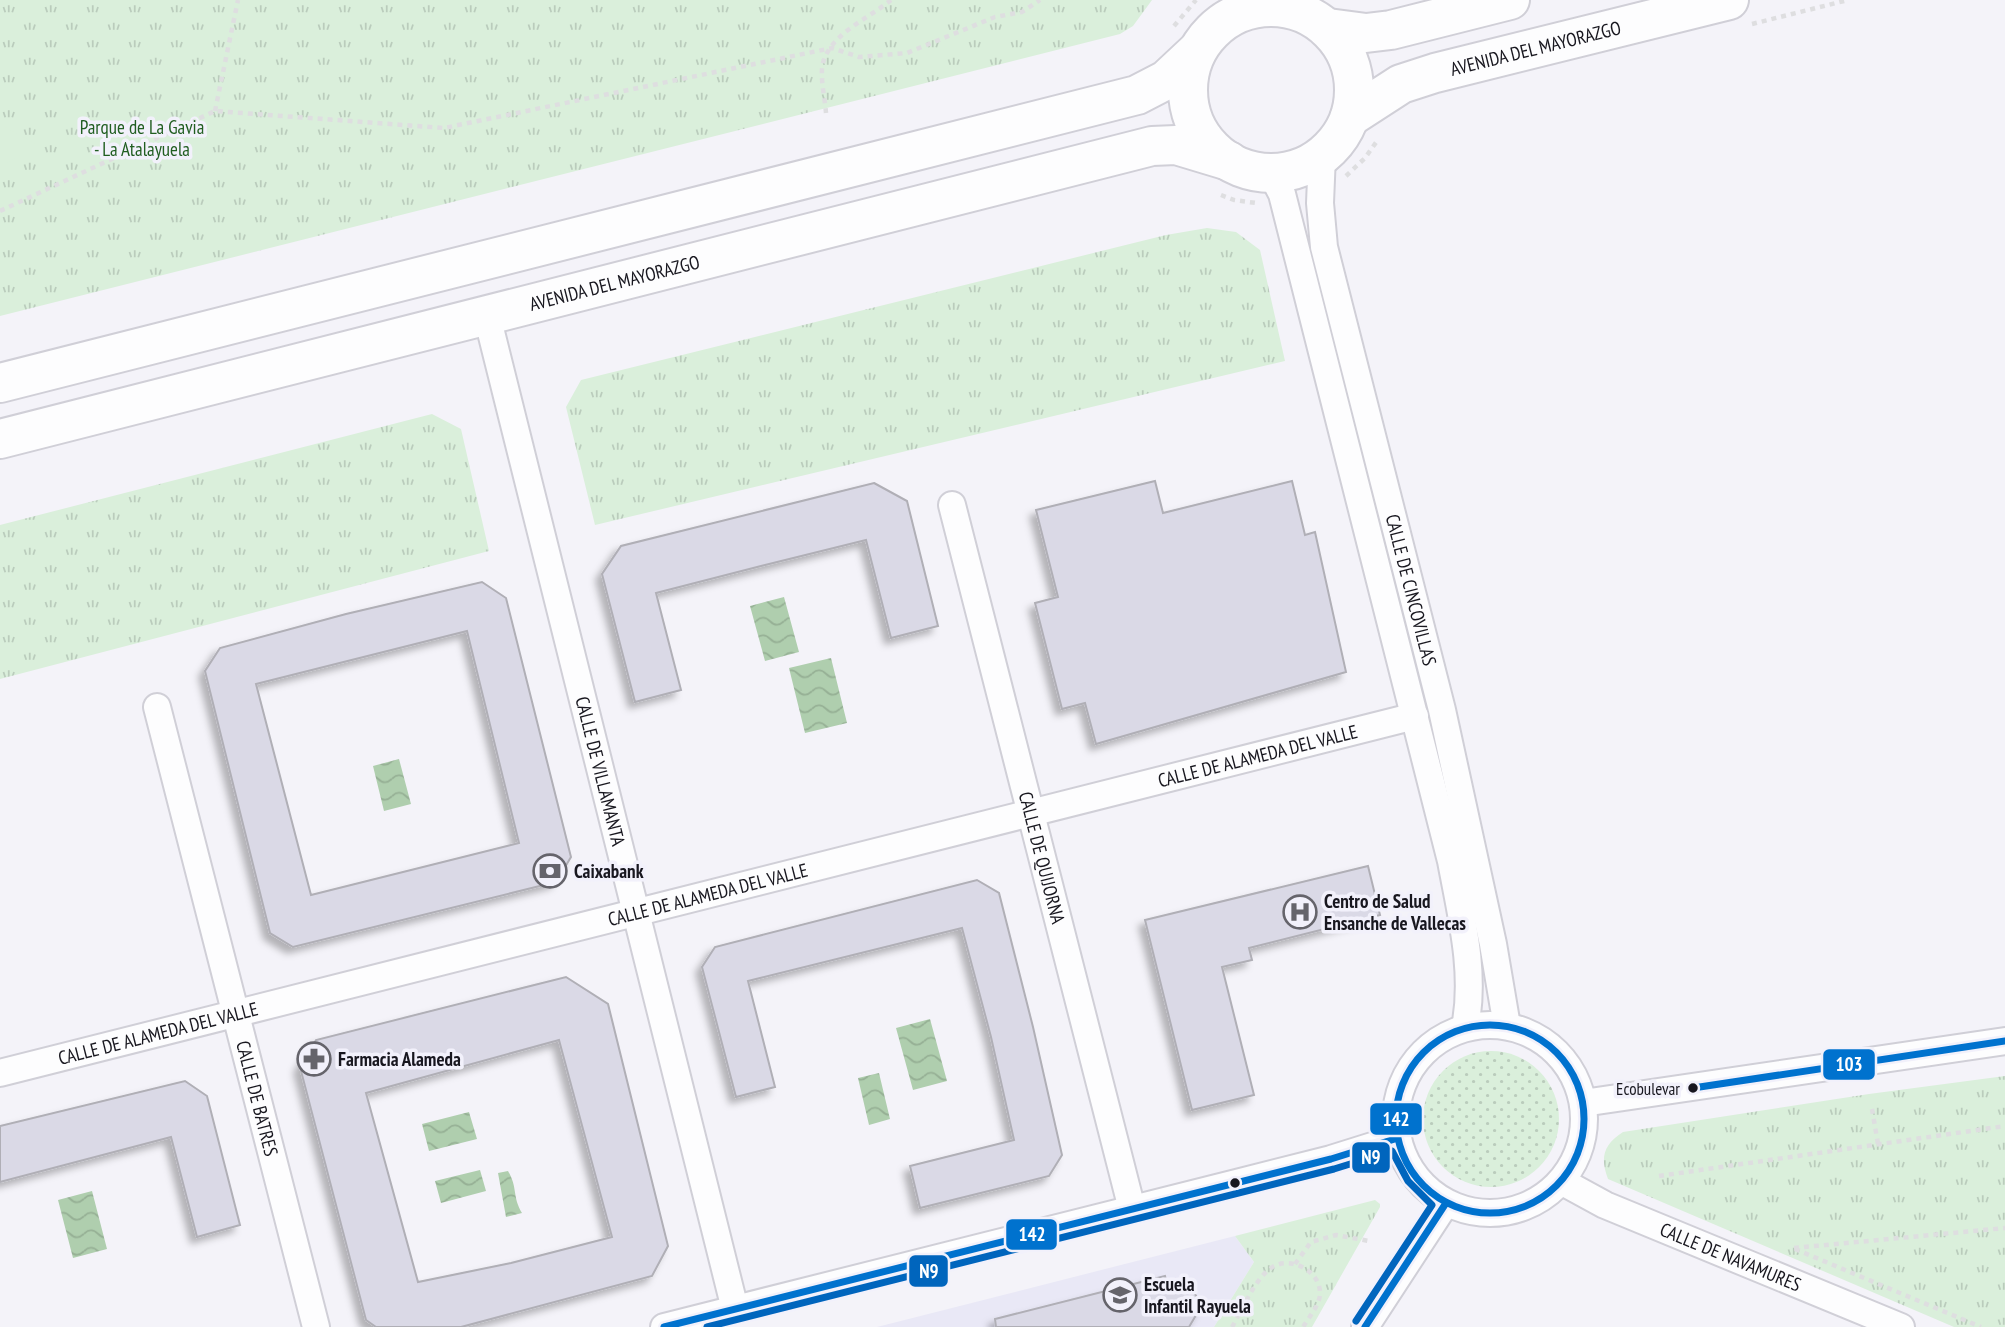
<svg xmlns="http://www.w3.org/2000/svg" width="2005" height="1327" font-family="'PT Sans Narrow',sans-serif">
<style>
.built{fill:#e9e8f6}
.grass{fill:url(#grass-dots)}
.park{fill:url(#park-tufts)}
.pitch{fill:#daefdb}
.water{fill:url(#water-waves)}
.building{fill:#dad9e6;stroke:#b0afb6;stroke-width:2;fill-rule:evenodd;filter:url(#shadow)}
.lines{fill:none;stroke-linecap:round;stroke-linejoin:round}
.minor-casing{stroke:#d0cfd7;stroke-width:30}
.primary-casing{stroke:#d0cfd7;stroke-width:42}
.path{stroke:#dedee0;stroke-width:4.5;stroke-dasharray:5 5;stroke-linecap:butt}
.minor{stroke:#fdfdfe;stroke-width:26}
.primary{stroke:#fdfdfe;stroke-width:38}
.bus-1-casing{stroke:#f2f1fb;stroke-width:12}
.bus-2-casing{stroke:#f2f1fb;stroke-width:12}
.bus-3-casing{stroke:#f2f1fb;stroke-width:12}
.bus-1{stroke:#0072ce;stroke-width:7}
.bus-2{stroke:#0065bd;stroke-width:7}
.bus-3{stroke:#0072ce;stroke-width:7}
.bus-dot{fill:#18171f;stroke:#f2f1fb;stroke-width:2.5}
.labels{text-anchor:middle;stroke-width:7;stroke-linejoin:round;paint-order:stroke}
.bus-label{font-size:17px;fill:#18171f;stroke:#f2f1fb;text-anchor:end}
.street-label{font-size:19px;fill:#18171f;stroke:#f2f1fb}
.park-label{font-size:19px;fill:#215e21;stroke:#f2f1fb}
.poi-label{font-size:19px;font-weight:bold;fill:#18171f;stroke:#f2f1fb;text-anchor:start}
.line-badge{stroke:#f2f1fb;stroke-width:2.5}
.badge-label{font-size:19px;text-anchor:middle;font-weight:bold;fill:#fff}
</style>
<defs>
<pattern id="grass-dots" width="8" height="8" patternUnits="userSpaceOnUse" patternTransform="scale(1.75)"><rect width="8" height="8" fill="#daefdb"/><path d="M2 2h.1M6 6h.1" fill="none" stroke="#baccbc" stroke-width="1.8" stroke-linecap="round"/></pattern>
<pattern id="park-tufts" width="24" height="20" patternUnits="userSpaceOnUse" patternTransform="scale(1.75)"><rect width="24" height="20" fill="#daefdb"/><path d="M3 7l-1-3M5 7V3M7 7l1-3M15 17l-1-3M17 17v-4M19 17l1-3" fill="none" stroke="#baccbc"/></pattern>
<pattern id="water-waves" width="16" height="10" patternUnits="userSpaceOnUse" patternTransform="scale(1.75)"><rect width="16" height="10" fill="#afceae"/><path d="M0 5q4-4 8 0t8 0" fill="none" stroke="#96b095"/></pattern>
<filter id="shadow"><feDropShadow dx="-6" dy="6" stdDeviation="3.5" flood-color="#0004"/></filter>
</defs>
<rect width="100%" height="100%" fill="#f4f3f9"/>
<!-- built -->
<path class="built" d="M1235,1236l19,26 -40,65h-337z"/>
<!-- grass -->
<path class="grass" d="M1423 1119a68 68 0 1 1 136 0a68 68 0 1 1-136 0Z"/>
<!-- park -->
<path class="park" d="M0,0h1152l-19,26 -13,8 -1120,282z
M1207,228l29,4 24,18 25,111 -690,164 -29,-118 15,-27 585,-145z
M432,414l29,15 28,122 -489,128v-154z
M2005,1076v251h-51l-346,-148c-8,-21 -5,-34 15,-47l246,-38z
M1375,1200l5,4v3l-68,120h-98l40,-65 -19,-26z"/>
<!-- pitch -->
<path class="pitch" d="M0,124l37,21 -37,22z"/>
<!-- water -->
<path class="water" d="M784,597l15,55 -34,9 -15,-55z
M831,658l16,65 -42,10 -16,-65z
M399,759l12,45 -27,7 -11,-45z
M930,1019l17,62 -34,9 -17,-62z
M879,1073l11,46 -21,6 -11,-47z
M469,1112l8,27 -48,12 -7,-27z
M480,1170l6,21 -45,12 -6,-22z
M508,1171c10,17 4,25 14,42l-16,4 -8,-44z
M92,1191l15,58 -34,9 -15,-58z"/>
<!-- building -->
<path class="building" d="M1155,481l8,32 129,-32 13,54 10,-3 31,140 -250,72 -11,-41 -23,6 -27,-106 23,-6 -22,-87z
M874,483l33,18 31,125 -47,12 -25,-98 -105,26 -105,27 25,97 -46,12 -33,-128 19,-28z
M482,582l24,16 65,259 -15,25 -263,65 -23,-14 -65,-262 15,-23 126,-34zM467,631l52,212 -208,52 -55,-211z
M1368,866l12,49 -131,33 3,12 -30,7 32,128 -62,15 -47,-190z
M977,880l22,13 34,134 29,128 -13,21 -129,32 -10,-42 104,-26 -23,-103 -29,-109 -214,53 27,106 -39,10 -34,-130 13,-20z
M566,977l42,27 60,242 -16,30 -191,51h-85l-10,-7 -66,-253 16,-27zM559,1040l53,197 -101,26 -93,19 -52,-189z
M185,1081l22,15 33,129 -43,12 -26,-100 -171,45v-56z
M1165,1276l4,16 20,-7 13,20 -13,22h-193l-1,-8z"/>
<g class="lines">
<defs>
<g id="minor">
<path id="s1" d="M1322,155l-2,48 4,44 118,463 51,234 14,82"/>
<path d="M1271,173l11,21 169,667c10,54 25,112 14,166"/>
<path id="s2" d="M487,316l248,993"/>
<path id="s3" d="M952,505l180,704"/>
<path id="s4" d="M157,707l159,620"/>
<circle cx="1490" cy="1119" r="94"/>
<path id="s5" d="M0,1073l1415,-357"/>
<path d="M1583,1103l422,-62"/>
<path id="s6" d="M1561,1181l44,24 296,122"/>
<path d="M664,1327l576,-145 91,-23 67,-21"/>
<path d="M1365,1327l81,-124"/>
</g>
<g id="primary">
<circle cx="1271" cy="90" r="83"/>
<path d="M1328,28l38,5 25,-3 119,-30"/>
<path id="s7" d="M1350,117l51,-33 34,-11 294,-73"/>
<path d="M0,383l1137,-288 29,-15 31,-29"/>
<path id="s8" d="M0,439l1152,-293 24,-1 53,16"/>
</g>
</defs>
<!-- minor casing -->
<use href="#minor" class="minor-casing"/>
<!-- primary casing -->
<use href="#primary" class="primary-casing"/>
<!-- path -->
<path class="path" d="M1752,24l96,-24
M1174,26l22,-26
M215,111l23,-111
M826,113c-1,-14 -5,-30 -4,-44 3,-33 46,-50 69,-69
M1346,176l19,-18 12,-17
M1221,195l13,5 22,3
M0,211l215,-100 229,17 388,-80 27,9 48,-4 88,-36 27,-5 18,-12
M1872,1109l6,35
M1659,1176l346,-50
M1794,1248l211,-20
M1795,1249l186,78
M1295,1264l16,-22 25,-7 33,6
M1232,1327c10,-17 23,-48 39,-59 18,-13 49,2 49,25 0,12 -11,24 -17,34"/>
<!-- minor -->
<use href="#minor" class="minor"/>
<!-- primary -->
<use href="#primary" class="primary"/>
<defs>
<path id="bus-1" d="M1396 1119a94 94 0 1 1 188 0a94 94 0 1 1-188 0Z
M664,1327l667,-168 67,-21
M1365,1327l81,-124"/>
<path id="bus-2" d="M707,1327l627,-158 58,-18 16,30 24,24 -76,116"/>
<path id="bus-3" d="M1693,1088l312,-47"/>
</defs>
<!-- bus-1 casing -->
<use href="#bus-1" class="bus-1-casing"/>
<!-- bus-2 casing -->
<use href="#bus-2" class="bus-2-casing"/>
<!-- bus-3 casing -->
<use href="#bus-3" class="bus-3-casing"/>
<!-- bus-1 -->
<use href="#bus-1" class="bus-1"/>
<!-- bus-2 -->
<use href="#bus-2" class="bus-2"/>
<!-- bus-3 -->
<use href="#bus-3" class="bus-3"/>
</g>
<!-- icons -->
<defs>
<symbol id="bank-ring" viewBox="-11 -11 22 22"><circle r="9.5" fill="#f2f1fb" stroke="#65646b" stroke-width="1.5"/><path d="M-6-4H6V4H-6ZM0-2.3a2.3 2.3 0 1 0 0 4.6a2.3 2.3 0 1 0 0-4.6Z" fill="#65646b"/></symbol>
<symbol id="hospital-ring" viewBox="-11 -11 22 22"><circle r="9.5" fill="#f2f1fb" stroke="#65646b" stroke-width="1.5"/><path d="M-5-5h3v3.5h4V-5h3V5h-3V1.5h-4V5h-3Z" fill="#65646b"/></symbol>
<symbol id="pharmacy-ring" viewBox="-11 -11 22 22"><circle r="9.5" fill="#f2f1fb" stroke="#65646b" stroke-width="1.5"/><path d="M-2-6h4v4h4v4h-4v4h-4v-4h-4v-4h4Z" fill="#65646b"/></symbol>
<symbol id="school-ring" viewBox="-11 -11 22 22"><circle r="9.5" fill="#f2f1fb" stroke="#65646b" stroke-width="1.5"/><path d="M0-5L7-2L0 1L-7-2ZM-4 1L0 2.5L4 1V4Q0 6-4 4Z" fill="#65646b"/></symbol>
</defs>
<g fill-rule="evenodd">
<use href="#bank-ring" x="531" y="852" width="38" height="38"/>
<use href="#hospital-ring" x="1281" y="893" width="38" height="38"/>
<use href="#pharmacy-ring" x="295" y="1040" width="38" height="38"/>
<use href="#school-ring" x="1101" y="1276" width="38" height="38"/>
</g>
<!-- markers -->
<g class="bus-dot">
<circle cx="1693" cy="1088" r="6"/>
<circle cx="1235" cy="1183" r="6"/>
</g>
<g class="labels">
<!-- bus labels -->
<g class="bus-label">
<text x="1680" y="1095">Ecobulevar</text>
</g>
<!-- street labels -->
<g class="street-label">
<text dy="7" stroke="none"><textPath href="#s7" startOffset="200">AVENIDA DEL MAYORAZGO</textPath></text>
<text dy="7" stroke="none"><textPath href="#s8" startOffset="634">AVENIDA DEL MAYORAZGO</textPath></text>
<text dy="7" stroke="none"><textPath href="#s1" startOffset="446">CALLE DE CINCOVILLAS</textPath></text>
<text dy="7" stroke="none"><textPath href="#s5" startOffset="1297">CALLE DE ALAMEDA DEL VALLE</textPath></text>
<text dy="7" stroke="none"><textPath href="#s2" startOffset="469">CALLE DE VILLAMANTA</textPath></text>
<text dy="7" stroke="none"><textPath href="#s3" startOffset="364">CALLE DE QUIJORNA</textPath></text>
<text dy="7" stroke="none"><textPath href="#s5" startOffset="730">CALLE DE ALAMEDA DEL VALLE</textPath></text>
<text dy="7" stroke="none"><textPath href="#s5" startOffset="163">CALLE DE ALAMEDA DEL VALLE</textPath></text>
<text dy="7" stroke="none"><textPath href="#s4" startOffset="404">CALLE DE BATRES</textPath></text>
<text dy="7" stroke="none"><textPath href="#s6" startOffset="186">CALLE DE NAVAMURES</textPath></text>
</g>
<!-- park labels -->
<g class="park-label">
<text x="142" y="134">Parque de La Gavia<tspan x="142" dy="22">- La Atalayuela</tspan></text>
</g>
<!-- poi labels -->
<g class="poi-label">
<text x="574" y="878">Caixabank</text>
<text x="1324" y="908">Centro de Salud<tspan x="1324" dy="22">Ensanche de Vallecas</tspan></text>
<text x="338" y="1066">Farmacia Alameda</text>
<text x="1144" y="1291">Escuela<tspan x="1144" dy="22">Infantil Rayuela</tspan></text>
</g>
</g>
<g class="line-badge">
<rect x="1822" y="1048" width="54" height="33" rx="7" fill="#0072ce"/>
<rect x="1369" y="1102" width="54" height="34" rx="7" fill="#0072ce"/>
<rect x="1351" y="1141" width="40" height="33" rx="7" fill="#0065bd"/>
<rect x="1005" y="1218" width="53" height="33" rx="7" fill="#0072ce"/>
<rect x="908" y="1254" width="41" height="34" rx="7" fill="#0065bd"/>
</g>
<g class="badge-label">
<text x="1849" y="1071">103</text>
<text x="1396" y="1126">142</text>
<text x="1371" y="1164">N9</text>
<text x="1032" y="1241">142</text>
<text x="929" y="1278">N9</text>
</g>
</svg>
